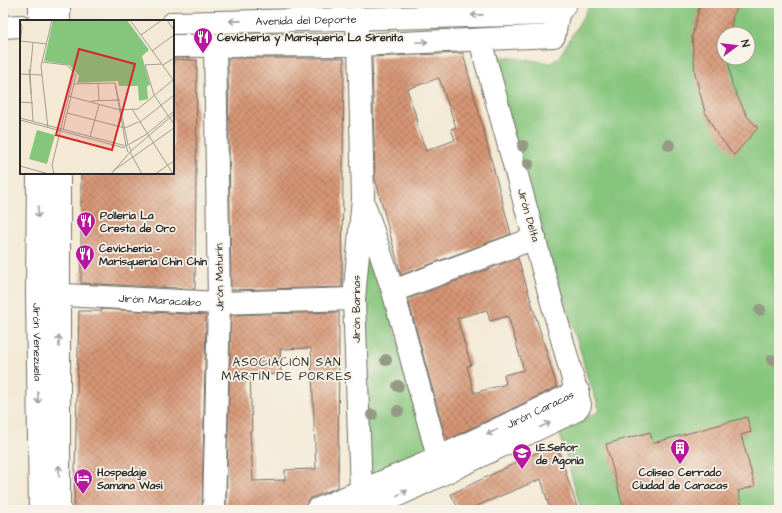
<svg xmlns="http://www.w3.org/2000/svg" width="782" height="513" font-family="'Architects Daughter',sans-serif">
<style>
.park{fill:#85c57c;stroke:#587854;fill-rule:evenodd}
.building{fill:url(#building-cross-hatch);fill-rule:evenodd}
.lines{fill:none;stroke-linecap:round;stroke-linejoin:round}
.minor-casing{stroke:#716e66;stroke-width:24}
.minor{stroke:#fff;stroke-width:22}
.tree{fill:#949a84}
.oneway{stroke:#a0a0a0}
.labels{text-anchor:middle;stroke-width:3.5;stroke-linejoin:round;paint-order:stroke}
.street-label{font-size:11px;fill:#2b2b2b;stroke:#f7f3e8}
.poi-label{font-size:11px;font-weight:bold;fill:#2b2b2b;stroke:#f7f3e8;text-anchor:start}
.neighbourhood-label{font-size:12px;letter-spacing:1px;fill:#2b2b2b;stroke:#f7f3e8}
.inset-road{fill:none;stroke:#a39d90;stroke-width:1}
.view{fill:#d62828;fill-opacity:0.15;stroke:#d62828;stroke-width:2}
.inset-edge{fill:none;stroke:#2b2b2b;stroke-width:2}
</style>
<defs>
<pattern id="building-cross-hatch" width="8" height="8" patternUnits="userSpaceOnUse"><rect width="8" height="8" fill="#d69574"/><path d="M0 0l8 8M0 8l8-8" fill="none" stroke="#ae7a5f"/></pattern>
</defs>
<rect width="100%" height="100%" fill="#f7f3e8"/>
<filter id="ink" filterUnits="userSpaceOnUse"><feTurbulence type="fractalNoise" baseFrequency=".025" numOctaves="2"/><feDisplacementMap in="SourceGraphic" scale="8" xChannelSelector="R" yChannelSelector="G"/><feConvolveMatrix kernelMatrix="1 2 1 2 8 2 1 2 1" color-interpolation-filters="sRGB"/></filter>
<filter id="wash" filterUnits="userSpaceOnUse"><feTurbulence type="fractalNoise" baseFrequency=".012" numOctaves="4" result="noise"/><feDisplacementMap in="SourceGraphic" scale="16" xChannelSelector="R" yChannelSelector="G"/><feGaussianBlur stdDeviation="0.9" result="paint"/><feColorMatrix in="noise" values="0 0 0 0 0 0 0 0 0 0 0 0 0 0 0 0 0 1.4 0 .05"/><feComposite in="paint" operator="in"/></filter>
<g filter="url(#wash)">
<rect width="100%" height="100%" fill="#f3e9d4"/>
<!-- park -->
<path class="park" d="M591,3h188v507h-198l-22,-79 41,-20 -11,-31h-1l-7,-27 -94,-290 3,-5 8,-2 54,7 9,-9zM724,34h24v24h-24z
M365,230l66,224 -62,25 -9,-188z"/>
<g id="blocks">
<!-- building -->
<path class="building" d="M700,3h40l-7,13 -3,18h-6v24h4l4,27 15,31 11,12 -24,27 -17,-21 -12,-22 -10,-38 -3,-37z
M463,53l48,181 -110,41 -26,-97 -3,-121zM439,78l17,49 -5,2 4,11 -29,11 -10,-28 2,-1 -11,-33z
M228,58h116l-2,229 -111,3z
M173,59l24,1 -2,229 -114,-6v-110h92z
M518,258l39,129 -108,52 -4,-4 -37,-136zM487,310l3,11 18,-5 16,54 -20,5 2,9 -32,9 -7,-27 4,-1 -14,-47z
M101,309l105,6 -4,195h-128l5,-199h23z
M339,312l-1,175 -27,11 -7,9 -7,3h-71l5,-195zM311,348l5,121 -31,1v10l-32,1 -3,-50h2l-2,-56 31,-1 -1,-25z
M747,417l4,15 -10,3 14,51 -17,5 5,19h-119l-18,-66 44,-12 3,11z
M553,445l5,4 20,61h-28l-9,-31 -74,31h-8l-8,-16z"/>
</g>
</g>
<g filter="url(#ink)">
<use href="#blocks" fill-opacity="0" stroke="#716e66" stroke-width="1"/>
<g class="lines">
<defs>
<g id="minor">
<path d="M356,18l3,27 4,153 -9,101 7,192 7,19"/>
<path d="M40,21v-18"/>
<path d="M59,21v-18"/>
<path id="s1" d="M173,23l385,-9"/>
<path d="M3,27l18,-1"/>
<path d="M173,46l186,-1 195,-9 4,-22 8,-11"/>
<path id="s2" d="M38,173l-1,121 3,216"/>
<path d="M59,173v337"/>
<path d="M365,207l28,84 49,181"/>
<path d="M393,291l142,-53"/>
<path id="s3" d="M44,294l175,9 135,-4"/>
<path d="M214,510l5,-207 -4,-258"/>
<path id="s4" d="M316,510l122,-52 140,-67"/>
<path d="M367,510l208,-99 5,-6 -100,-365"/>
</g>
</defs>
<!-- minor casing -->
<use href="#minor" class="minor-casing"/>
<!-- minor -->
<use href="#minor" class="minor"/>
</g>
<!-- trees -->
<g class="tree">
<circle cx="669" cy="145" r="6"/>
<circle cx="523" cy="146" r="6"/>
<circle cx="528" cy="164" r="6"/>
<circle cx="760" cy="310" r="6"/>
<circle cx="386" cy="360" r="6"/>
<circle cx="772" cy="360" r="6"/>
<circle cx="398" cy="386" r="6"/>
<circle cx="398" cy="411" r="6"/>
<circle cx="372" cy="415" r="6"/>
</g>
<!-- one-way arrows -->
<defs><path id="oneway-shaft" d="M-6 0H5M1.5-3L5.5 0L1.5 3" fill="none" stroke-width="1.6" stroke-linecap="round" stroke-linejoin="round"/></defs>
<g class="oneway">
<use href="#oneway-shaft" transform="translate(477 15) rotate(179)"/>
<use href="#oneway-shaft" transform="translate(235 21) rotate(179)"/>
<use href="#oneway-shaft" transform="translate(422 42) rotate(-3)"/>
<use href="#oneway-shaft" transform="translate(38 212) rotate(91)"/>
<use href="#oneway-shaft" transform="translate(59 341) rotate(-90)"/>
<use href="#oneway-shaft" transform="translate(38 398) rotate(89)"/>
<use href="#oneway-shaft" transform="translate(545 425) rotate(-25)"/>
<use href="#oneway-shaft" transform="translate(492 432) rotate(154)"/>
<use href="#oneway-shaft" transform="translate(59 471) rotate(-90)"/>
<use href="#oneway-shaft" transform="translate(402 493) rotate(-26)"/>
</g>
</g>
<!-- icons -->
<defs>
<symbol id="restaurant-pin" viewBox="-11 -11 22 30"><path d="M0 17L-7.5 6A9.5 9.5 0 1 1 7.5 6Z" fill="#b5179e" stroke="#f7f3e8"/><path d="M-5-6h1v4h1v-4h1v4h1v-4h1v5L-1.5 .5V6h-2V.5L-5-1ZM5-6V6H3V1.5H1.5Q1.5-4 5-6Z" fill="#fff"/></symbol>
<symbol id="building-pin" viewBox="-11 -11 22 30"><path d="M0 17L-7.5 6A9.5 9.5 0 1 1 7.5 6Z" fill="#b5179e" stroke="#f7f3e8"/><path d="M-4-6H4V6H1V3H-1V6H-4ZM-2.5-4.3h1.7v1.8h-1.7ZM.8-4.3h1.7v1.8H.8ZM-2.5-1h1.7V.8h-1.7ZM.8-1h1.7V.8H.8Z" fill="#fff"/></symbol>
<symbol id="school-pin" viewBox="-11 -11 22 30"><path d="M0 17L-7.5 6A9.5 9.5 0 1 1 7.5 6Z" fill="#b5179e" stroke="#f7f3e8"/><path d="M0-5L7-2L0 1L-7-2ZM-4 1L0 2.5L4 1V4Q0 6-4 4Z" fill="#fff"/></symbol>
<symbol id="hotel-pin" viewBox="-11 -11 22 30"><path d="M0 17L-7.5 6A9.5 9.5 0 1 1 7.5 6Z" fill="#b5179e" stroke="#f7f3e8"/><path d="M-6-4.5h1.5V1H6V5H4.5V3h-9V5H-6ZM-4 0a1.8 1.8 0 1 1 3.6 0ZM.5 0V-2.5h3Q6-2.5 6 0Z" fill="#fff"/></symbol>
</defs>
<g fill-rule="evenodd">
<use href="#restaurant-pin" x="192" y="26" width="22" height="30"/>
<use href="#restaurant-pin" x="75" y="210" width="22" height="30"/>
<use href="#restaurant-pin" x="74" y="243" width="22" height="30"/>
<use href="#building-pin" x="669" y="437" width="22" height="30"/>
<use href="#school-pin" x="511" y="442" width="22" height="30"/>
<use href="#hotel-pin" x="72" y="467" width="22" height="30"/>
</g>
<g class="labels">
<!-- street labels -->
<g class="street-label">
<text dy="4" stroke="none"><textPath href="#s1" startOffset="133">Avenida del Deporte</textPath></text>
<text transform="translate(529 215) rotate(74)" y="4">Jirón Delta</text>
<text transform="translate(219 277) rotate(-91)" y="4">Jirón Maturín</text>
<text dy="4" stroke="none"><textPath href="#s3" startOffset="116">Jirón Maracaibo</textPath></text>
<text transform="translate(356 309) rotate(-90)" y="4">Jirón Barinas</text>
<text dy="4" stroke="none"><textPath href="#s2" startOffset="169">Jirón Venezuela</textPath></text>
<text dy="4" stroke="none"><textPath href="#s4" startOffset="246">Jirón Caracas</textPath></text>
</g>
<!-- poi labels -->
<g class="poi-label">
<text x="217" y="41">Cevicheria y Marisqueria La Sirenita</text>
<text x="100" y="219">Polleria La<tspan x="100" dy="13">Cresta de Oro</tspan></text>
<text x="99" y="252">Cevicheria -<tspan x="99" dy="13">Marisqueria Chin Chin</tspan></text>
<text x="536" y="451">I.E.Señor<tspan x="536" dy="13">de Agonia</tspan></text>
<text x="97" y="476">Hospedaje<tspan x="97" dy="13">Samana Wasi</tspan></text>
<text x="680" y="476" text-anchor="middle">Coliseo Cerrado<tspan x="680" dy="13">Ciudad de Caracas</tspan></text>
</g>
<!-- neighbourhood labels -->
<g class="neighbourhood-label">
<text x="287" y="366">ASOCIACIÓN SAN<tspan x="287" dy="14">MARTÍN DE PORRES</tspan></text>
</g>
</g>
<!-- overview -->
<g transform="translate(20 20)">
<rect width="154" height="154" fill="#f3e9d4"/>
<path d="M33,0h74l22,30 -7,6 8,29 -3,1 1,13 -9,2 -1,-15h-19l-1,-5 -41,2 2,-7 -10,-11 -25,-4zM17,110l18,5 -8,29 -18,-5z" fill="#85c57c"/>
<path class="inset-road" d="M110,0l44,61M147,0l7,10M121,15l21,-15M1,21l26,3M13,23l-3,31 3,47M0,25l2,-18 -2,-7M132,31l22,-16M22,42l25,3 9,10 -13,55M142,44l-17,1 9,30 20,29M143,45l11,-7M9,49l2,25M0,54l22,1M78,63l1,17M95,63l13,62M95,63l11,63M54,64l41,-1M48,76l52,14 18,-1 35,-29M71,81l29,-1M0,82l13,1M112,89l41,65M47,93l58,15 13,-6M0,98l106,28M0,100l105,28M119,103l35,-28M28,108l-7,-62 11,-46M70,117l9,-32M111,131l43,-37M108,132l-2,-6 21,-12 27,-23M110,132l12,22M0,146l29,8M93,151l61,-43M34,154l-2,-9 22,-91M91,154l20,-23 -2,-5M135,154l19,-13"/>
<path class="view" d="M59,29l56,15 -23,86 -56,-15z"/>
<rect width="154" height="154" class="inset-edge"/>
</g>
<!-- margin -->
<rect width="782" height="513" fill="none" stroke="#f7f3e8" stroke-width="16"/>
<!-- north arrow -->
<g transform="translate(736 46) rotate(75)"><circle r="19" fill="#f7f3e8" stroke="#a5a39c"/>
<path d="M0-3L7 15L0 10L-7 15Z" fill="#b5179e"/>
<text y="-6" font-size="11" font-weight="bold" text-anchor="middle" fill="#2b2b2b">N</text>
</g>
</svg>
